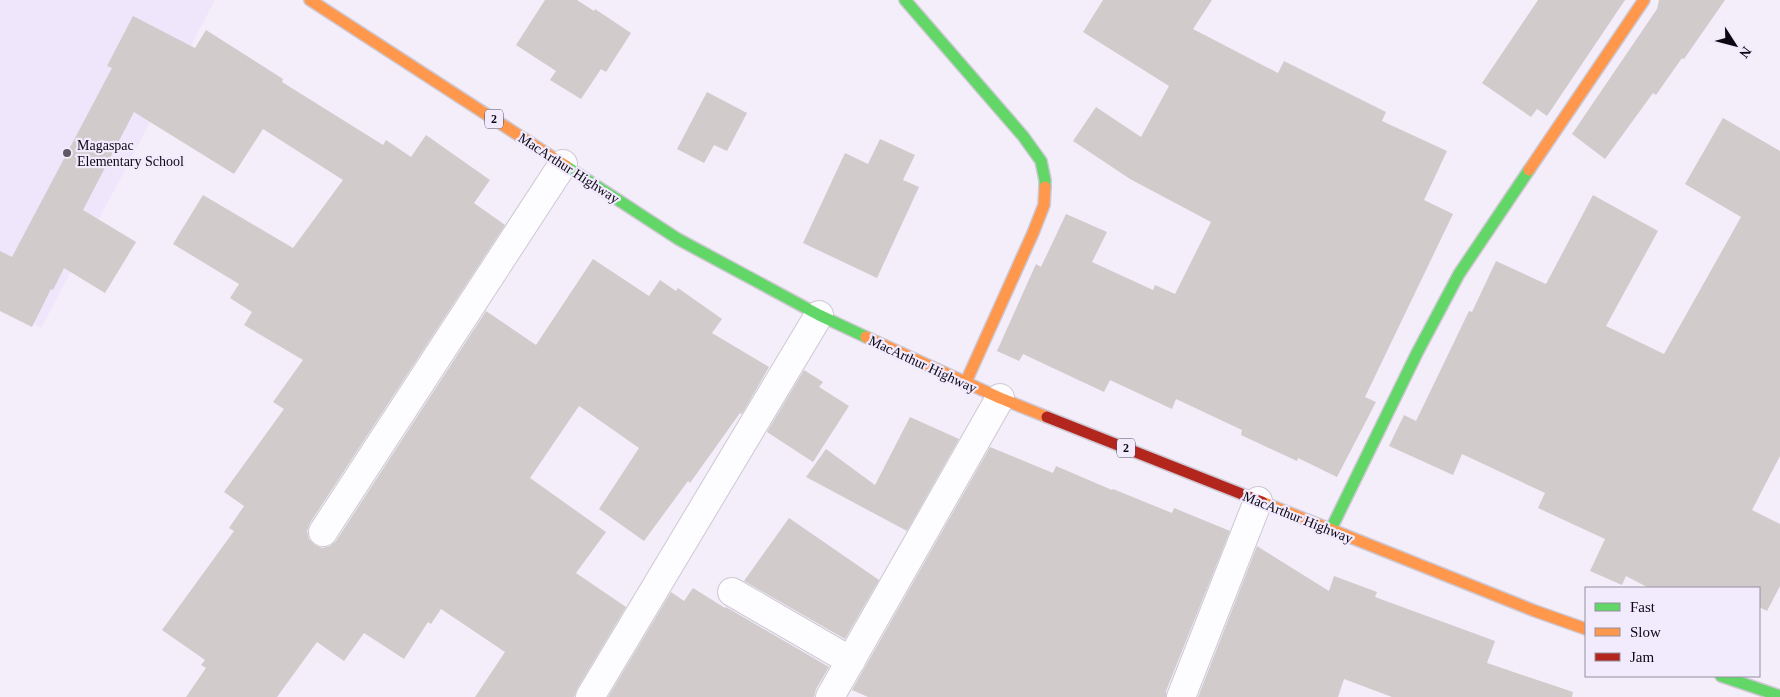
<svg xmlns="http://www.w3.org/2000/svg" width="1780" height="697" font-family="'Times New Roman',serif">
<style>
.built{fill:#efe6fc}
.building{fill:#d1cbcb}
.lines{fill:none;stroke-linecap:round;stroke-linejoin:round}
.street-casing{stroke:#cdc8d3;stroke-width:30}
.fast-casing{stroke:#cdc8d3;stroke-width:14}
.slow-casing{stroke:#cdc8d3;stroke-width:14}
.jam-casing{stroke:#cdc8d3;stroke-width:14}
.street{stroke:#fdfcfe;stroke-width:28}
.fast{stroke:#63d668;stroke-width:11}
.slow{stroke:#ff974d;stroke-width:11}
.jam{stroke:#b3261e;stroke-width:11}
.poi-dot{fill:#5e5964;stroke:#f2eafd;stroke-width:2}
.labels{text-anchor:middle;stroke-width:4.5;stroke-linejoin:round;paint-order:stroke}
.shield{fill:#f2eafd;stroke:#524c59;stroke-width:1}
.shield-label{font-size:12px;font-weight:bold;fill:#0d0913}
.poi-label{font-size:14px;fill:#0d0913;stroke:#f2eafd;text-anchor:start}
.street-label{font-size:14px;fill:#0d0913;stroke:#f2eafd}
</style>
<rect width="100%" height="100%" fill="#f3eef9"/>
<!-- built -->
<path class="built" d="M0,0h215l-174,328 -41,-21z"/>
<!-- building -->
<path class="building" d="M545,0h32l17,11 1,-2 36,24 -25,39 -5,-3 -20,30 -31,-19 6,-9 -40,-26z
M1103,0h109l-19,29 85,44 6,-12 102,51 -4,9 65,30 -23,49 29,14 -88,183 11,5 -39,75 -39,-19 -1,3 -56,-26 1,-5 -66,-31 -4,10 -62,-29 -6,12 -81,-38 -4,7 -22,-10 39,-87 5,3 25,-53 41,18 -15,30 61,28 2,-5 20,9 36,-72 -81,-43 -57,-38 23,-34 45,30 28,-51 -86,-54z
M1538,0h87l-78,116 -10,-7 -6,8 -49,-34z
M1659,0h66l-41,59 -2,-1 -26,37 -3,-2 -48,66 -33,-25 85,-125z
M133,16l62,32 11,-18 77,49 -1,3 101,63 3,-5 25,17 15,-22 64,45 -16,23 31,22 -195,298 -3,8 2,8 6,6 7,3 8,-2 6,-5 150,-230 50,34 57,-86 56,37 11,-16 16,11 2,-3 44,31 -10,14 57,34 -27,47 -2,-1 -50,70 -2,-2 -44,60 -45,-32 40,-61 -60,-42 -49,72 76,54 -30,41 50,34 -49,82 -3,8h-99l30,-45 -64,-43 -10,15 -3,-2 -24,37 -40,-26 -20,28 -27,-19 -40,55h-91l20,-29 -5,-3 4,-5 -43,-30 72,-99 -5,-3 15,-22 -20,-14 60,-83 -11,-7 30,-42 -59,-35 8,-13 -22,-14 9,-14 -66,-40 30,-49 90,53 50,-68 -80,-51 -29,45 -100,-62 -51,98 53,32 -31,51 -41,-25 -11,22 -2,-1 -19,38 -32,-16v-60l12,6 100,-189 -5,-2z
M707,92l40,21 -20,38 -13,-6 -10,18 -27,-14z
M1723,118l57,33v305l-28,54 28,14v62l-13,25 -8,-4v-19h-110l-23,-12 -4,9 -32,-14 15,-32 -67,-31 7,-15 -83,-39 -9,21 -64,-29 15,-31 12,6 53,-110 3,1 24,-51 50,23 47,-89 65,36 -52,95 58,28 77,-137 -56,-33z
M880,139l35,16 -12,25 16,7 -42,91 -74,-35 42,-90 23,11z
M804,370l19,12 -4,5 30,19 -36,56 -46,-30z
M910,417l49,22 -52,92 -101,-54 20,-28 49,36z
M990,447l63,26 3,-7 56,24 1,-1 59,24 2,-5 56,23 -64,160v6h-298l-16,-7z
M789,518l90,62 -34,59 -101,-58z
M1257,546l72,45 5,-15 43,16 -2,5 120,44 -8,22 86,29 -1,5h-180l-48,-18 -6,18h-140z
M693,588l32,20 1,-1 103,60 -13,22 -2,8h-206l63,-105 13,9z"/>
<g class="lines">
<defs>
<path id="street" d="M323,532l240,-368
M732,592l119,69
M590,697l229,-382
M830,697l170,-299
M1181,697l77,-196"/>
<path id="fast" d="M905,0l118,136 18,25 4,19v7
M566,166l112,73 141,76 47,22
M1331,529l86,-176 42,-79 70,-104
M1721,676l59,20"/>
<path id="slow" d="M310,0l256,166
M1529,170l115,-170
M866,337l134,61 47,19
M965,384l68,-151 11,-28 1,-18
M1262,502l273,109 51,18"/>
<path id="jam" d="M1047,417l215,85"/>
</defs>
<!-- street casing -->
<use href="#street" class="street-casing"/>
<!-- fast casing -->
<use href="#fast" class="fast-casing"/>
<!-- slow casing -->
<use href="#slow" class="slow-casing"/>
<!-- jam casing -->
<use href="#jam" class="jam-casing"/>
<!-- street -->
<use href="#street" class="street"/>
<!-- fast -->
<use href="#fast" class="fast"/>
<!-- slow -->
<use href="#slow" class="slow"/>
<!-- jam -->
<use href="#jam" class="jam"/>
</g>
<!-- markers -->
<circle class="poi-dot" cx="67" cy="153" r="5"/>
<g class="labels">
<!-- shield labels -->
<g class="shield">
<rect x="485" y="109.5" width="18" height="19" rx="4"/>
<rect x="1117" y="438.5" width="18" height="19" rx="4"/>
</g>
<g class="shield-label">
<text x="494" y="123">2</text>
<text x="1126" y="452">2</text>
</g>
<!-- poi labels -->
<g class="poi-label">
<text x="77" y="150">Magaspac<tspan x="77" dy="16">Elementary School</tspan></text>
</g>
<!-- street labels -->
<g class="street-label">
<text transform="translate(569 168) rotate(33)" y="5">MacArthur Highway</text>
<text transform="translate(923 364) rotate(25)" y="5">MacArthur Highway</text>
<text transform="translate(1298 517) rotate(22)" y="5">MacArthur Highway</text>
</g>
</g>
<!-- legend -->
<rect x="1585" y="587" width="175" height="90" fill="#f2eafd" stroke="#96909f"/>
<rect x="1595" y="603" width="25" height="8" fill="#63d668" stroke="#96909f"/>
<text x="1630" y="612" font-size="15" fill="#0d0913">Fast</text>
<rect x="1595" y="628" width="25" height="8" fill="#ff974d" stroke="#96909f"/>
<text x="1630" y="637" font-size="15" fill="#0d0913">Slow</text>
<rect x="1595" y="653" width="25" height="8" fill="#b3261e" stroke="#96909f"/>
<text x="1630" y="662" font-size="15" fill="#0d0913">Jam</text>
<!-- north arrow -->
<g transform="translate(1735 45) rotate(126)" stroke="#f2eafd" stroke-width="4" paint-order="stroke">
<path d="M0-4L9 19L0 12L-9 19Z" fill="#0d0913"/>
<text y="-8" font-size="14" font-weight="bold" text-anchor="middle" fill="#0d0913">N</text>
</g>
</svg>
